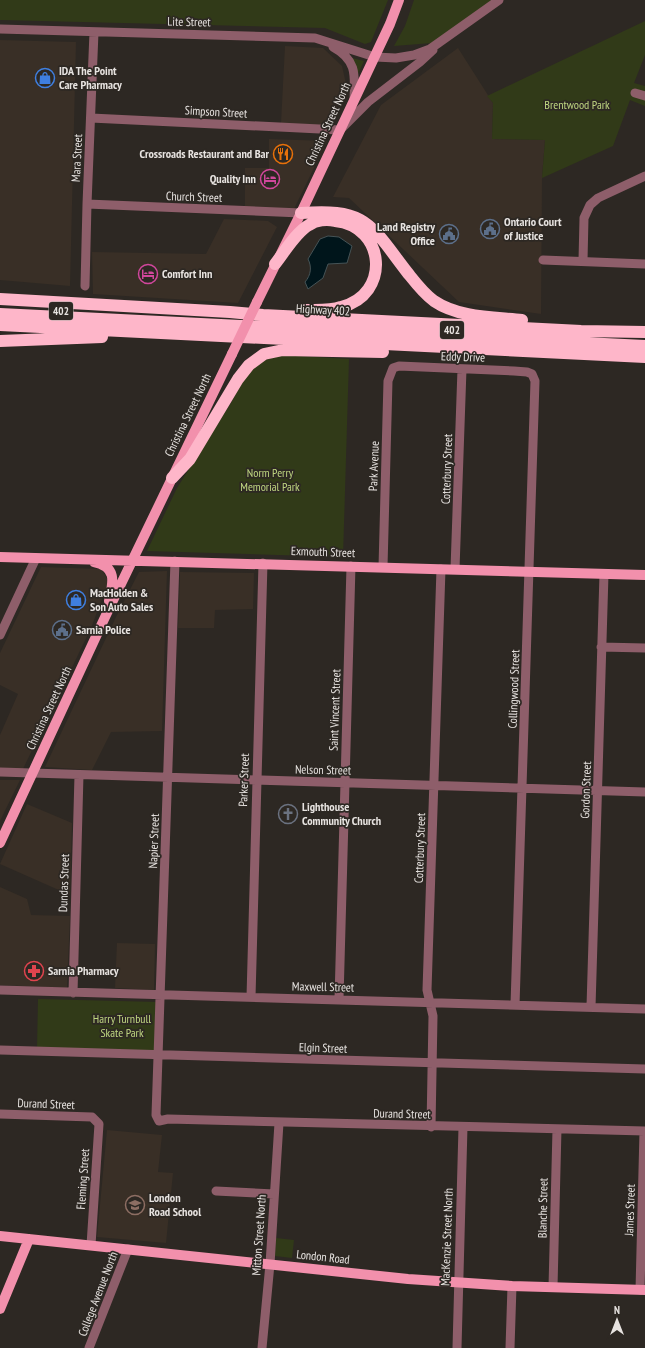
<svg xmlns="http://www.w3.org/2000/svg" width="645" height="1348" font-family="'PT Sans Narrow',sans-serif">
<style>
.built{fill:#392f26}
.green{fill:#313a18}
.water{fill:#00151b;stroke:#455356}
.lines{fill:none;stroke-linecap:round;stroke-linejoin:round}
.minor{stroke:#8e5e6a;stroke-width:9}
.major{stroke:#f290ac;stroke-width:10}
.highway{stroke:#feb6c9;stroke-width:12}
.major-bridge{stroke:#f290ac;stroke-width:10}
.labels{text-anchor:middle;stroke-width:3.5;stroke-linejoin:round;paint-order:stroke}
.shield{fill:#2d2823;stroke:#afaba7;stroke-width:1}
.shield-label{font-size:11px;font-weight:bold;fill:#e7e3e0}
.street-label{font-size:12px;fill:#e7e3e0;stroke:#2d2823}
.poi-label{font-size:12px;font-weight:bold;fill:#e7e3e0;stroke:#2d2823;text-anchor:start}
.park-label{font-size:12px;fill:#bfd680;stroke:#2d2823}
</style>
<rect width="100%" height="100%" fill="#2d2823"/>
<!-- built -->
<path class="built" d="M0,40l76,2 -6,244 -70,-6z
M285,46l38,2 19,18 4,18 -17,43 -48,-4z
M458,48l35,55 -1,36 53,1 -3,38 -1,136 -82,-12 -110,-104 -16,-1 48,-92z
M269,139l58,2 -33,68 -49,-2v-39h24z
M224,219l44,2 9,6 -39,76 -145,-9 -1,-42 114,2z
M41,567l60,2 8,12 -18,47 -69,143 -22,-2v-34l18,-41 -18,-9v-32z
M167,571l-5,160 -51,1 -19,38 -47,-3 71,-150 23,-45z
M180,572l74,1 -1,36 -38,1 -1,18h-36z
M0,780h20l-20,41z
M27,804l45,19 -2,72 -70,-31z
M0,887l27,12 4,16 39,1 -3,72 -67,-3z
M117,943l38,1 -1,46 -39,-2z
M107,1130l55,5 -4,37 15,1 -7,70 -69,-6z"/>
<!-- green -->
<path class="green" d="M0,0h388l-17,42 -6,2 -40,-16 -325,-8z
M414,0h79l-61,43 -38,3 11,-20z
M645,21v34l-11,28 11,3v20l-15,-6 -17,46 -71,32 3,-38 -53,-1 1,-36 -6,-7z
M352,58l12,3 -6,13z
M282,355l67,4 -6,198 -196,-6 30,-63 54,-85 9,-18 13,-17 12,-8z
M38,999l120,3 -2,51 -119,-4z
M276,1238l18,2 -2,18 -17,-2z"/>
<!-- water -->
<path class="water" d="M328,236l11,1 13,9 -5,17 -19,1 -5,14 -15,11 -3,-7c6,-7 7,-15 3,-23l12,-20z"/>
<g class="lines">
<!-- minor -->
<path class="minor" d="M0,29l315,9 60,19 21,1 18,-3 16,-6 69,-49
M333,47c24,13 22,28 21,52
M635,93l10,3
M91,118l249,12 28,-28 52,-40 13,-12
M87,204l214,9
M543,260l102,4
M583,261l1,-43 6,-13 8,-7 47,-22
M85,286l2,-82 7,-172
M175,561l-19,554 3,6 9,-2 477,12
M383,567l5,-186 5,-13 6,-2 115,5 13,1 5,2 3,7 -20,624
M455,569l7,-200
M0,635l36,-77
M601,647l44,1
M0,772l645,20
M0,990l645,19
M73,993l6,-218
M251,997l12,-434
M339,999l12,-433
M591,1007l13,-433
M0,1050l645,19
M0,1114l92,3 7,7 -8,121
M431,1127l2,-111 -6,-26 14,-421
M216,1191l58,3
M553,1287l4,-158
M640,1290l4,-159
M89,1348l39,-99
M262,1348l8,-84 9,-141
M457,1348l6,-221
M510,1348l2,-62"/>
<!-- major -->
<path class="major" d="M257,302l44,-89 89,-189 9,-24
M0,557l645,18
M94,562c24,5 19,21 15,39
M0,843l106,-228 126,-261
M0,1236l408,43 104,7 133,4
M0,1309l29,-70"/>
<!-- highway -->
<path class="highway" d="M301,213c66,-5 69,11 106,59 8,10 16,21 27,29 25,17 60,16 88,19
M275,264c9,-11 21,-32 34,-39 7,-5 18,-6 26,-4 51,5 56,74 6,86 -11,4 -24,3 -36,3
M0,299l230,13 33,3 318,16 64,1
M0,314l645,32
M0,325l645,32
M0,341l102,-4
M172,478l18,-19 48,-80 11,-14 15,-11 19,-4 100,2"/>
<!-- major-bridge -->
<path class="major-bridge" d="M232,354l25,-52"/>
</g>
<!-- icons -->
<defs>
<symbol id="shop-ring" viewBox="-11 -11 22 22"><circle r="9.5" fill="#2d2823" stroke="#3f7fe0" stroke-width="1.5"/><path d="M-5-2.5h2.3a2.7 3.5 0 0 1 5.4 0H5L5.5 6h-11ZM-1.5-2.5h3a1.5 2.3 0 0 0-3 0Z" fill="#3f7fe0"/></symbol>
<symbol id="restaurant-ring" viewBox="-11 -11 22 22"><circle r="9.5" fill="#2d2823" stroke="#e8710a" stroke-width="1.5"/><path d="M-5-6h1v4h1v-4h1v4h1v-4h1v5L-1.5 .5V6h-2V.5L-5-1ZM5-6V6H3V1.5H1.5Q1.5-4 5-6Z" fill="#e8710a"/></symbol>
<symbol id="hotel-ring" viewBox="-11 -11 22 22"><circle r="9.5" fill="#2d2823" stroke="#d1479c" stroke-width="1.5"/><path d="M-6-4.5h1.5V1H6V5H4.5V3h-9V5H-6ZM-4 0a1.8 1.8 0 1 1 3.6 0ZM.5 0V-2.5h3Q6-2.5 6 0Z" fill="#d1479c"/></symbol>
<symbol id="civic-ring" viewBox="-11 -11 22 22"><circle r="9.5" fill="#2d2823" stroke="#5c6f8a" stroke-width="1.5"/><path d="M-.6-6.5H3V-4.5H.6V-3L4-1V1h2V6H-6V1h2V-1L-.6-3ZM-1.2 2.5V6h2.4V2.5Z" fill="#5c6f8a"/></symbol>
<symbol id="church-ring" viewBox="-11 -11 22 22"><circle r="9.5" fill="#2d2823" stroke="#6b7280" stroke-width="1.5"/><path d="M-1.2-6h2.4v3.5h3.3v2.4h-3.3V6h-2.4V-.1h-3.3v-2.4h3.3Z" fill="#6b7280"/></symbol>
<symbol id="pharmacy-ring" viewBox="-11 -11 22 22"><circle r="9.5" fill="#2d2823" stroke="#e0444e" stroke-width="1.5"/><path d="M-2-6h4v4h4v4h-4v4h-4v-4h-4v-4h4Z" fill="#e0444e"/></symbol>
<symbol id="school-ring" viewBox="-11 -11 22 22"><circle r="9.5" fill="#2d2823" stroke="#8d6e63" stroke-width="1.5"/><path d="M0-5L7-2L0 1L-7-2ZM-4 1L0 2.5L4 1V4Q0 6-4 4Z" fill="#8d6e63"/></symbol>
</defs>
<g fill-rule="evenodd">
<use href="#shop-ring" x="34" y="67" width="22" height="22"/>
<use href="#restaurant-ring" x="272" y="143" width="22" height="22"/>
<use href="#hotel-ring" x="259" y="168" width="22" height="22"/>
<use href="#civic-ring" x="479" y="218" width="22" height="22"/>
<use href="#civic-ring" x="438" y="223" width="22" height="22"/>
<use href="#hotel-ring" x="137" y="263" width="22" height="22"/>
<use href="#shop-ring" x="65" y="589" width="22" height="22"/>
<use href="#civic-ring" x="51" y="619" width="22" height="22"/>
<use href="#church-ring" x="277" y="803" width="22" height="22"/>
<use href="#pharmacy-ring" x="23" y="960" width="22" height="22"/>
<use href="#school-ring" x="124" y="1194" width="22" height="22"/>
</g>
<g class="labels">
<!-- shield labels -->
<g class="shield">
<rect x="49" y="302" width="24" height="18" rx="3"/>
<rect x="440" y="321" width="24" height="18" rx="3"/>
</g>
<g class="shield-label">
<text x="61" y="315">402</text>
<text x="452" y="334">402</text>
</g>
<!-- street labels -->
<g class="street-label">
<text transform="translate(189 22) rotate(1)" y="4">Lite Street</text>
<text transform="translate(216 112) rotate(3)" y="4">Simpson Street</text>
<text transform="translate(328 124) rotate(-65)" y="4">Christina Street North</text>
<text transform="translate(77 158) rotate(-87)" y="4">Mara Street</text>
<text transform="translate(194 197) rotate(2)" y="4">Church Street</text>
<text transform="translate(323 310) rotate(3)" y="4">Highway 402</text>
<text transform="translate(463 357) rotate(2)" y="4">Eddy Drive</text>
<text transform="translate(188 415) rotate(-64)" y="4">Christina Street North</text>
<text transform="translate(374 466) rotate(-88)" y="4">Park Avenue</text>
<text transform="translate(447 469) rotate(-88)" y="4">Cotterbury Street</text>
<text transform="translate(323 552) rotate(2)" y="4">Exmouth Street</text>
<text transform="translate(514 689) rotate(-88)" y="4">Collingwood Street</text>
<text transform="translate(49 708) rotate(-65)" y="4">Christina Street North</text>
<text transform="translate(335 710) rotate(-88)" y="4">Saint Vincent Street</text>
<text transform="translate(323 770) rotate(1)" y="4">Nelson Street</text>
<text transform="translate(244 780) rotate(-88)" y="4">Parker Street</text>
<text transform="translate(586 790) rotate(-88)" y="4">Gordon Street</text>
<text transform="translate(154 841) rotate(-88)" y="4">Napier Street</text>
<text transform="translate(420 848) rotate(-88)" y="4">Cotterbury Street</text>
<text transform="translate(64 883) rotate(-88)" y="4">Dundas Street</text>
<text transform="translate(323 987) rotate(1)" y="4">Maxwell Street</text>
<text transform="translate(323 1048) rotate(2)" y="4">Elgin Street</text>
<text transform="translate(46 1104) rotate(2)" y="4">Durand Street</text>
<text transform="translate(402 1114) rotate(1)" y="4">Durand Street</text>
<text transform="translate(83 1179) rotate(-86)" y="4">Fleming Street</text>
<text transform="translate(543 1208) rotate(-89)" y="4">Blanche Street</text>
<text transform="translate(630 1210) rotate(-88)" y="4">James Street</text>
<text transform="translate(259 1235) rotate(-86)" y="4">Mitton Street North</text>
<text transform="translate(447 1237) rotate(-88)" y="4">MacKenzie Street North</text>
<text transform="translate(323 1257) rotate(6)" y="4">London Road</text>
<text transform="translate(98 1294) rotate(-69)" y="4">College Avenue North</text>
</g>
<!-- poi labels -->
<g class="poi-label">
<text x="59" y="75">IDA The Point<tspan x="59" dy="14">Care Pharmacy</tspan></text>
<text x="269" y="158" text-anchor="end">Crossroads Restaurant and Bar</text>
<text x="256" y="183" text-anchor="end">Quality Inn</text>
<text x="504" y="226">Ontario Court<tspan x="504" dy="14">of Justice</tspan></text>
<text x="435" y="231" text-anchor="end">Land Registry<tspan x="435" dy="14">Office</tspan></text>
<text x="162" y="278">Comfort Inn</text>
<text x="90" y="597">MacHolden &amp;<tspan x="90" dy="14">Son Auto Sales</tspan></text>
<text x="76" y="634">Sarnia Police</text>
<text x="302" y="811">Lighthouse<tspan x="302" dy="14">Community Church</tspan></text>
<text x="48" y="975">Sarnia Pharmacy</text>
<text x="149" y="1202">London<tspan x="149" dy="14">Road School</tspan></text>
</g>
<!-- park labels -->
<g class="park-label">
<text x="577" y="109">Brentwood Park</text>
<text x="270" y="477">Norm Perry<tspan x="270" dy="14">Memorial Park</tspan></text>
<text x="122" y="1023">Harry Turnbull<tspan x="122" dy="14">Skate Park</tspan></text>
</g>
</g>
<!-- north arrow -->
<g transform="translate(617 1320)" stroke="#2d2823" stroke-width="3" paint-order="stroke">
<path d="M0-3L7 15L0 10L-7 15Z" fill="#e7e3e0"/>
<text y="-6" font-size="11" font-weight="bold" text-anchor="middle" fill="#e7e3e0">N</text>
</g>
</svg>
